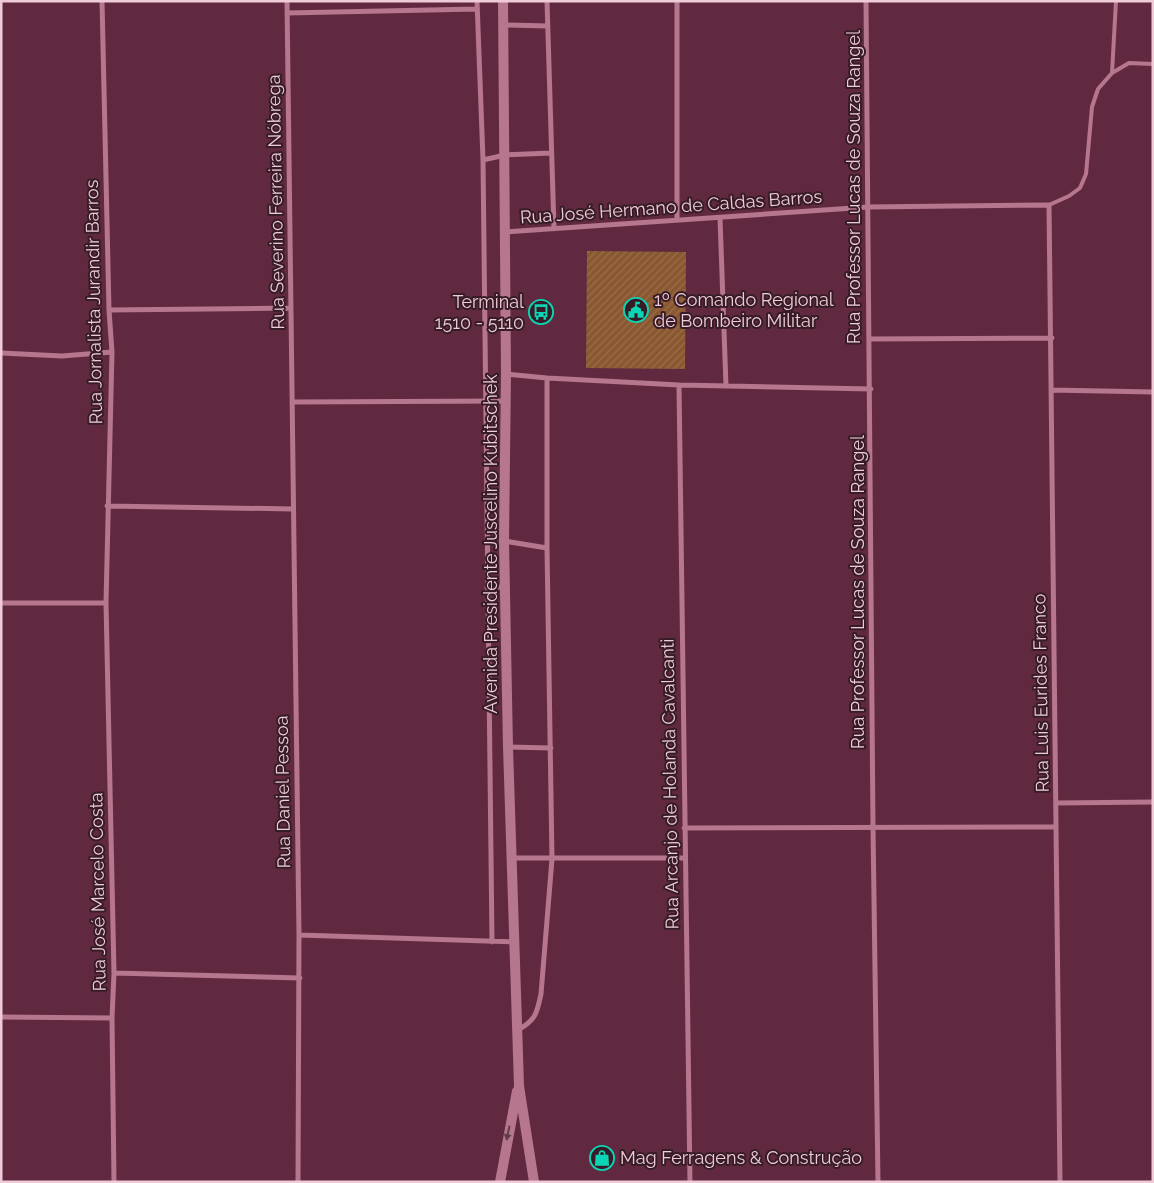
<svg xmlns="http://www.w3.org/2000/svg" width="1154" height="1183" font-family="Raleway,sans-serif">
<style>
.building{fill:url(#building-hatch)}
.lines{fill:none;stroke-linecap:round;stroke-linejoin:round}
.service{stroke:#b6768d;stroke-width:4}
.minor{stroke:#b6768d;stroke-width:5}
.secondary{stroke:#b6768d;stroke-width:10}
.oneway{fill:#633c4a}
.labels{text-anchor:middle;stroke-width:4;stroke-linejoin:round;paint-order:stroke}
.street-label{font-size:18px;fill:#efcbd7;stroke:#361c26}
.poi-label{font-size:18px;fill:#efcbd7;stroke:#361c26;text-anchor:start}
</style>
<defs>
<pattern id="building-hatch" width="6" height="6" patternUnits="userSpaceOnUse" patternTransform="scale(1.25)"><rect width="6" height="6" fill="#895730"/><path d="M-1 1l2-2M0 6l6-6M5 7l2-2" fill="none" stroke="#9a6e4d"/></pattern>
</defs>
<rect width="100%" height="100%" fill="#612940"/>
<!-- building -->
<path class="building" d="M587,251l99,1 -1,117 -99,-1z"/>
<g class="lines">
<!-- service -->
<path class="service" d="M1112,73l4,-72
M1049,205l20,-9 11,-8 6,-14 6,-67 6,-18 14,-16 17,-10 24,1"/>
<!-- minor -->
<path class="minor" d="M102,1l7,309 3,42 -6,251 8,370 -2,45 2,164
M287,1l12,934 -1,247
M477,1l6,159 9,782
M547,1l7,228
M677,1v219
M866,1l7,827 5,354
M287,13l190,-4
M503,25l45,1
M483,160l22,-5 46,-2
M720,218l6,168
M505,232l363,-25 181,-2 11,977
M109,310l182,-2
M869,339l183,-1
M1,353l61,3 50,-4
M506,374l41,4v170l5,311 -11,135c-4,19 -5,26 -23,36
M547,378l132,7 192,4
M679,385l11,797
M1051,390l102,2
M292,402l214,-1
M107,506l186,3
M504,541l43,7
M487,587h17
M1,603h105
M508,747l43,1
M1056,803l97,-1
M684,828l372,-1
M512,858h173
M299,935l215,7
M114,973l186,5
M1,1017l111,1"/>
<!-- secondary -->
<path class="secondary" d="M503,1l3,373 -2,167 4,206 11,339 15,96
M500,1182l17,-91"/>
</g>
<!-- one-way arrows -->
<defs><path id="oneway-solid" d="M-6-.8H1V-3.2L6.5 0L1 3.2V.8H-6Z" transform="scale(1.25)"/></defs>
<use class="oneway" href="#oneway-solid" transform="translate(508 1133) rotate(102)"/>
<!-- icons -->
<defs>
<symbol id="civic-ring" viewBox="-11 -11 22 22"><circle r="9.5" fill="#361c26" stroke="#0bd5b5" stroke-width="1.5"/><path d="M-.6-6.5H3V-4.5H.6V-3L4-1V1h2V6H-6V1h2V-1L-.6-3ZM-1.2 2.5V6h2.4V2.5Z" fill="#0bd5b5"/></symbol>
<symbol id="bus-ring" viewBox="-11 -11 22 22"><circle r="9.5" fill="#361c26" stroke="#0bd5b5" stroke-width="1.5"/><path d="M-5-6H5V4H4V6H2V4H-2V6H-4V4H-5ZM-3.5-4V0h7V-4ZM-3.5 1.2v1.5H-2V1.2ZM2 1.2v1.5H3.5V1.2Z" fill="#0bd5b5"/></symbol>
<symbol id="shop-ring" viewBox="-11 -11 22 22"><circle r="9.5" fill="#361c26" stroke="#0bd5b5" stroke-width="1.5"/><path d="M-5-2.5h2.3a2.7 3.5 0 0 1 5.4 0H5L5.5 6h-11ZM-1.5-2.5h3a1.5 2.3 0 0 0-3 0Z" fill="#0bd5b5"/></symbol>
</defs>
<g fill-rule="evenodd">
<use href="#civic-ring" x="622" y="296" width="28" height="28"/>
<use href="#bus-ring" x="527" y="298" width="28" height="28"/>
<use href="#shop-ring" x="588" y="1144" width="28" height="28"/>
</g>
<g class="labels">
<!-- street labels -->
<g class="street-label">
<text transform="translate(854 187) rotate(-90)" y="6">Rua Professor Lucas de Souza Rangel</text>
<text transform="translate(276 202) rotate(-91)" y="6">Rua Severino Ferreira Nóbrega</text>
<text transform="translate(671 207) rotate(-4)" y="6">Rua José Hermano de Caldas Barros</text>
<text transform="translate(94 302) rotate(-91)" y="6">Rua Jornalista Jurandir Barros</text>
<text transform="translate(491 544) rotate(-90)" y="6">Avenida Presidente Juscelino Kubitschek</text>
<text transform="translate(858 592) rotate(-90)" y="6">Rua Professor Lucas de Souza Rangel</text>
<text transform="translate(1041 693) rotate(-91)" y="6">Rua Luis Eurides Franco</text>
<text transform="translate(670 784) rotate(-91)" y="6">Rua Arcanjo de Holanda Cavalcanti</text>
<text transform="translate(283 792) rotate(-91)" y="6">Rua Daniel Pessoa</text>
<text transform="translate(98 892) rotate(-91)" y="6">Rua José Marcelo Costa</text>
</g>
<!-- poi labels -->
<g class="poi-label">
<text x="654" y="306">1º Comando Regional<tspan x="654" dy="21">de Bombeiro Militar</tspan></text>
<text x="524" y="308" text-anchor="end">Terminal<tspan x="524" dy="21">1510 - 5110</tspan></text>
<text x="620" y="1164">Mag Ferragens &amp; Construção</text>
</g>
</g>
<!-- border -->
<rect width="1154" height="1183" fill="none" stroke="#efcbd7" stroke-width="5"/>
</svg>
